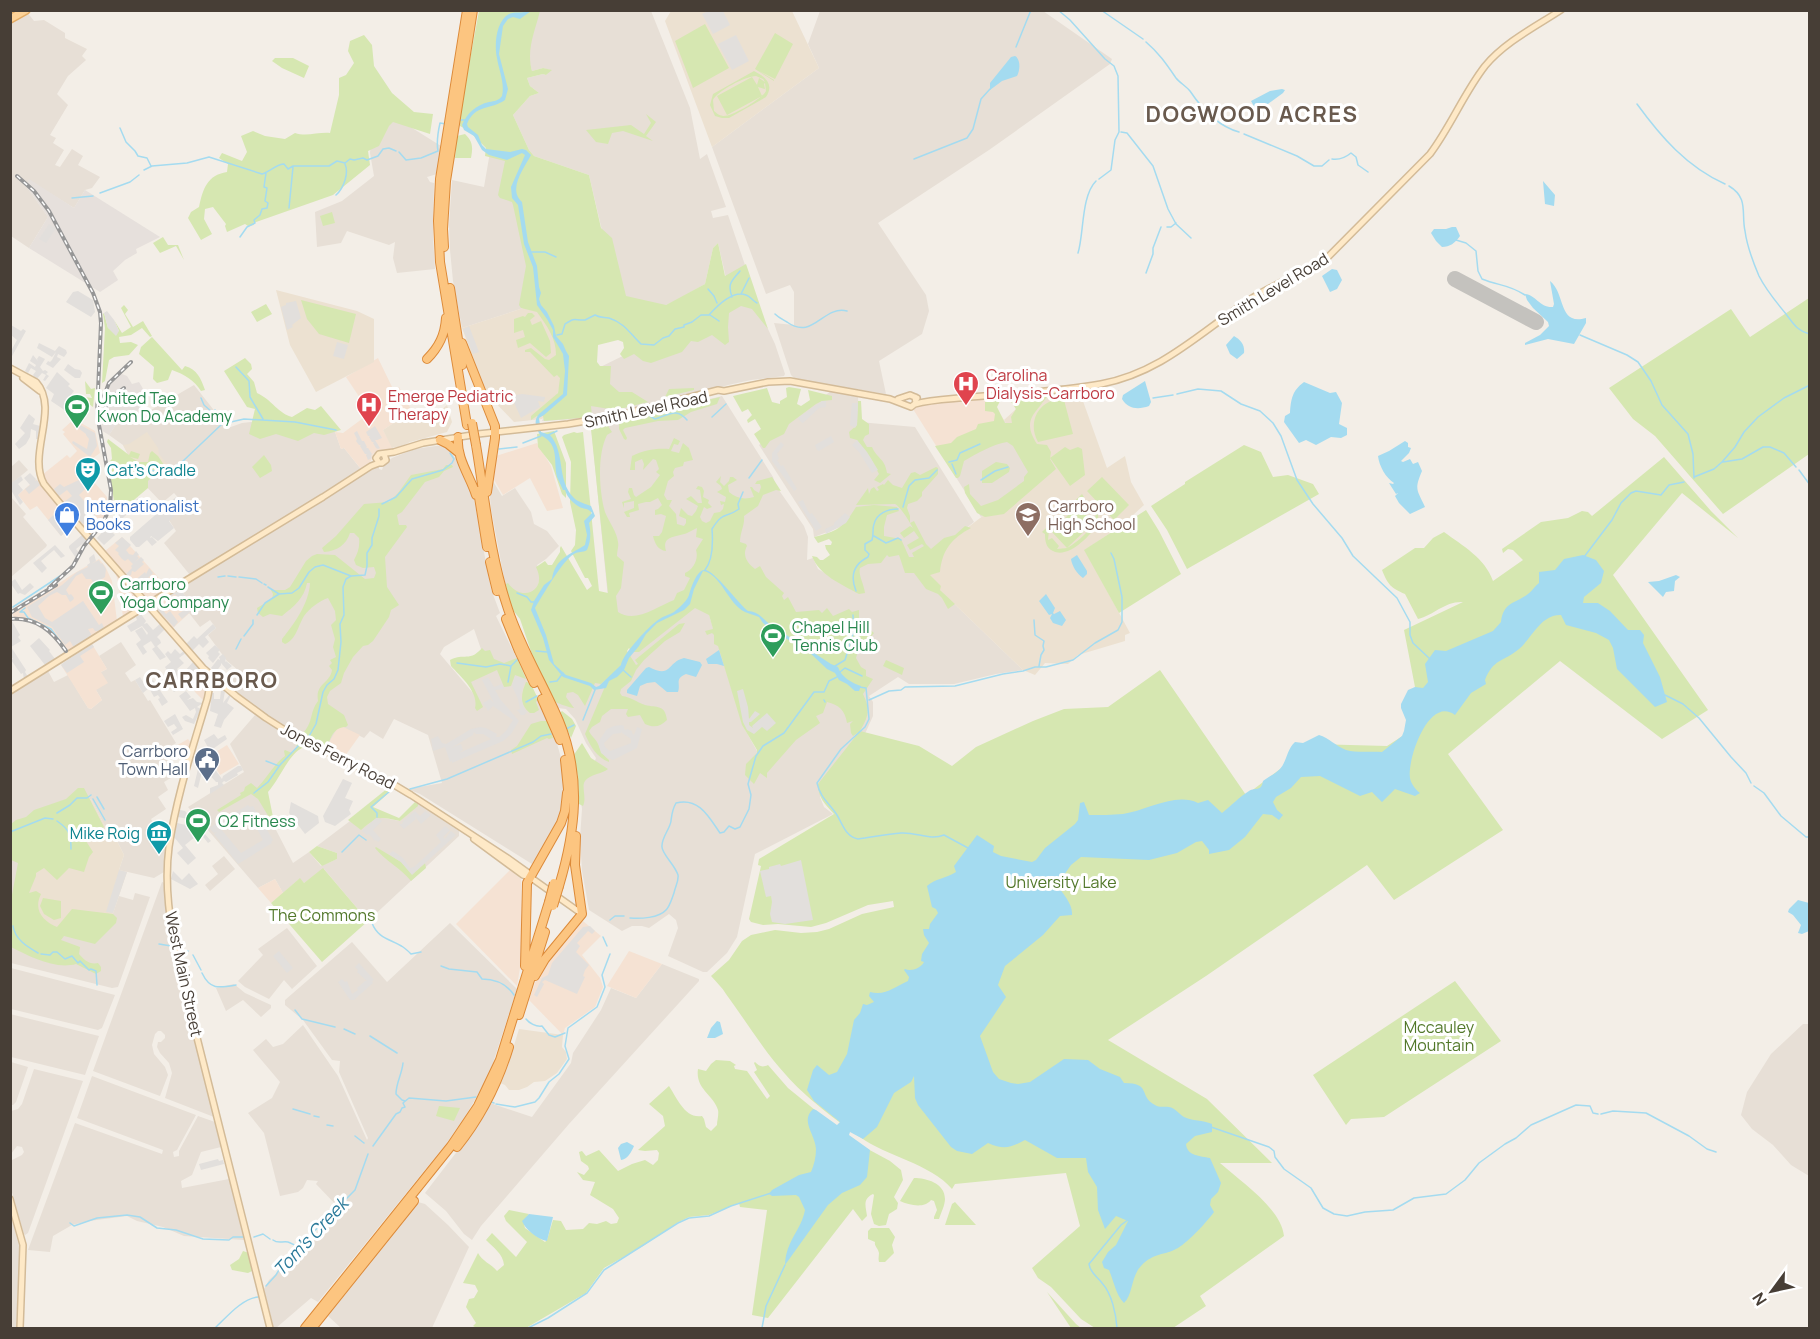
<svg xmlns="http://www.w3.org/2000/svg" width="1820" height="1339" font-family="Manrope,sans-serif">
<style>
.residential{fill:#e7dfd6;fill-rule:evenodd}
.commercial{fill:#f5e2d3}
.industrial{fill:#e6e0dc}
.education{fill:#ece1d1}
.green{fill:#d6e7b1;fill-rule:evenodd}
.parking{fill:#e2dfdc;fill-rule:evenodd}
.water{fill:#a4dbf0}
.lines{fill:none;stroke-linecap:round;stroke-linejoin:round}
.stream{stroke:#a4dbf0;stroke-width:1.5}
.runway{stroke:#c4c2be;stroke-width:16}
.secondary-casing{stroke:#d3bb98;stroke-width:8}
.primary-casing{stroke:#e3ac66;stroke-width:10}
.trunk-casing{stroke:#dc8a39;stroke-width:10}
.secondary{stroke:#fee9c7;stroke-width:5}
.primary{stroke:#fdd297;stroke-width:7}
.trunk{stroke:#fcc580;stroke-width:8}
.rail-casing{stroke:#969696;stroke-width:4}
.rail{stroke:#fff;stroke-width:1.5;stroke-dasharray:4.5;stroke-linecap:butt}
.trunk-bridge-casing{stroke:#dc8a39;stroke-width:10;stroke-linecap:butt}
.trunk-bridge{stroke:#fcc580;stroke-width:8}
.labels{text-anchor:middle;stroke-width:6;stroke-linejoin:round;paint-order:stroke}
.street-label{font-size:16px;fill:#473e36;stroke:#fff}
.health-label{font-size:16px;fill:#be3a42;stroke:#fff;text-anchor:start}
.leisure-label{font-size:16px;fill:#27864d;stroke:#fff;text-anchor:start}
.culture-label{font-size:16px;fill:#0d838f;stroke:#fff;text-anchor:start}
.shop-label{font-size:16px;fill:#366cbe;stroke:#fff;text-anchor:start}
.education-label{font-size:16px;fill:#785e54;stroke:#fff;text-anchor:start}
.service-label{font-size:16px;fill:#4e5e75;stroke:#fff;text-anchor:end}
.park-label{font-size:16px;fill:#52782a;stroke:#fff}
.water-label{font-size:18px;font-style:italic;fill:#2b7a9a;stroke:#fff}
.district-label{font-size:22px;font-weight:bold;letter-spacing:1.5px;fill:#695a4e;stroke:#fff}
</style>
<rect width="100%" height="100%" fill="#f3eee7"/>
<!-- residential -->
<path class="residential" d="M534,11h117l39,97 10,51 7,-5 19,53 -15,4 2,7 15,-3 17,50 -19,13 -8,-35 -5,5 -8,36 -30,17 -29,13 -25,-2 -32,-137 -55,-19 -5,-6 -16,-35 17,-19 9,-3 -9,-7 -3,-8 16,-4 3,1 4,-5 -7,-2 -11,3 -5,-18z
M820,11h223l69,48 -2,5 -121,86 -111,73 48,72 3,16 -7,23 -43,27 7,33 -91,-15 -4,-4 -17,-52 20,2v-33l-4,-7 -24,9 -54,-147 107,-79 -11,-24z
M27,12l7,9 10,-1 21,13v5l22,11 -5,7 4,4 -18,16 -11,18 11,11 -18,30 6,3 -3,5 11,7 -9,15 5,2 12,-18 11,7 -5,9 22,12 -8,11 -7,2 -11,18 -45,-28 -3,6 22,31 -19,31 -18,-12 -1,-214z
M385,111l56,35 -4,28 -10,3 3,5 4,1 -1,54 2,32 -38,4 -4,-15 2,-16 -6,3 -42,-14 -6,12 -24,4 -2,-35 27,-11 32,-25 -4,-23 1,-13z
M490,152l16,1 36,149 -80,26 -9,-47 -3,-31 -1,-25 3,-45 32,7z
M739,286l29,43 7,15 10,30 -1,2 -33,4 -23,5 -80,23 -56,10 -50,3 3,-7 43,-41 47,-23z
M194,385l34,43 14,-5 9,-1 43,9 41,1 6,17 3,-1 20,25 12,-7h3v3l3,1 2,-6 8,-6 23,-9 28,-4 9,7 18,35 4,12 17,90 9,24 -4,3 59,120 6,22 4,36 -3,23 -30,47 -112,-70 -12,-5 34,-6 -14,-48 -34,-16 -11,20 -13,-8 -6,7 -24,-12 -14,22 -23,-7 -79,-55 14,-16 -11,-9 -19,-26 8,-7 -6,-8 -10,7 -11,-14 6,-5 -15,-19 14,-9 -30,-37 12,-12 -7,-11 16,-15 -11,-12 -12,10 -19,-20 -20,-38 -14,-10 6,-9 26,-18 3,6zM474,629l8,23 -14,29 5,12 -33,-39 4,-7z
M831,391l27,6 1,25 56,5 59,95 -58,45 107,103 -27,4 -42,10h-45l-11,-7 -29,19 4,6v14l-9,20 -43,55 -1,6 4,10 9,7 -78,40 -18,83 -10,16 -20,19h-4l-35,-16 10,-28 -2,-8 -7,-6 -20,14 -7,-2h-10l-10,5 -33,-21 -7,-39 -2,-33 2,-29 -4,-29 12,-6 6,-16 -10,-15 -11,-24 -9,-10 -9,-1 -2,-7 7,-23 54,-11 34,-45 -40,-4 -19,-192 29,-5 102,-25 51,81 3,9 28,40 4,11 -1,23 6,-2 5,11 22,13 24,-64 -50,19 -1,-8 -54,-84zM751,572l6,179 -14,-25 -34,-111z
M1004,420l35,53 -58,44 -41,-65z
M19,460l9,10 -17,14v-17z
M491,478l11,18 13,-8 16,24 3,12 13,7 12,15 -13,13 -9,6 4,9 -5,18 -9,3 -12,-3 -8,2 -16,-85 -1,-12z
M11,497l15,17 -3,3 24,28 -1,2 -35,30z
M121,642l15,23 -11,8 6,9 4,-2 13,21 2,-1 26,43 -11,7 14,23 -15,9 4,8 -10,7 8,12 -15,10 15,28 -2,25 -10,6 -35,-8 5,-15 -12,-24 -7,-5 -14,-27 -80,46 -1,-151 38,-23 6,11 14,-7 20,33 3,1 11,-9 -6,-10 5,-18 6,-3 -8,-13z
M255,715l45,28 -44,48 37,72 16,-11 12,14 16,-7v-6l-20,-7 33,-25 11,8 14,-11 3,-1 22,4 18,-17 41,27v5l-91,85 -44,-52 -20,14 -5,-4 -16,14 -8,-14 -17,9 -70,-81 56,-35 -14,-28z
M11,852l101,64 7,-20 14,4 2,-7 15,4 -32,90 -6,1 -101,-25z
M224,856l11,13 -25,22 -5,-6 13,-11 -6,-8z
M162,882l3,1 2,35 5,33 42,166 -49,-19 7,-25 -3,-10 -9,-10 -3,-6 1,-5h3l4,-4v-3l-4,-4h-3l-3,3 -3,11 2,9 11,13 3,8 -8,21 -67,-25z
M450,923l67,66 -25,77 -9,20 -17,29 -20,29 -128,158 -7,-4 -35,30h-2l-10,-39 5,-9 31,-28 39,-44 -23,-24 2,-3 -11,-1 -4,8 -5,4 -18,4 -16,-63 -16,-20 24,-15 8,-16 -27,-32 13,-11 7,8 10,-3 20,-19 35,51 29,64 1,-2 -29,-66 1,-11 -8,-1 -29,-40 -18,-15v-5l67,-58 35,40z
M287,928l30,38 -25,23 -8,-9 -15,19 -24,-12 -7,-6 25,-26 -5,-6z
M662,964l37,15v2l-130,143 -88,102 -9,14 -8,-6 -18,-23 -21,-18 57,-74 8,-16 42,14 39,-54 2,-10 28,-43 10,-22 25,10z
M11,968l104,27 -13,33 -4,2 -87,-21z
M234,984l11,9 26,12v3l-10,9 -18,-17 -17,11 -10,-23z
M10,1014l89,22 -14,39 -74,-18z
M1803,1024h7l-1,152 -18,-11 -18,-20 -21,-16 -11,-14 6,-23 24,-38z
M11,1062l17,5 -12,35 -3,3h-3z
M34,1069l49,12 -55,152 -3,2 -1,-1 -13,-45 -1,-28 12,-6 2,-3 -2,-5 -5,-1 -6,8v-43l7,-2 4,-5z
M92,1076l104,39 -19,35 -4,2 1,5 5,-1v-5l19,-35 17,6 6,25 -20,5 -9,23 -11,6 1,7 47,-9 15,61 -60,-4 -21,-9 -26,-6 -10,-5 -38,5 -17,4 -19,11 -3,16 -22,-2 47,-127 87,31 1,-4 -86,-32z
M418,1202l7,2 23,21 21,22 -37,81h-91l-13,-12z
M10,1212l10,38 -4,78h-5z"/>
<!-- commercial -->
<path class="commercial" d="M378,358l16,33 5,-4 13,24 -29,19 10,18 2,-1 1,2 -3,1 -1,-1 -6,2 -6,-1 -7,4 -2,7 -10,8 -17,-21 -3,1 -6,-17 8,1 27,-20 -24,-36z
M990,398l14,22 -64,32 -27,-43 2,-4z
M74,419l21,12 5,22 -19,14 26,30v7l3,3 -7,16 -11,14 -46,-54 -4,-8 25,-20 3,3 7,-7 -14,-17 2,-2 -3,-2z
M537,443l14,23 12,42 -16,3 -17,-33 -27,17 -10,-17 3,-22z
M36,479l37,47 -12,10 -24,-30 -7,4 -12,-15z
M122,537l45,50v2l-18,12 -44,-50z
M99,559l6,7 7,15 5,40 -49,31 -10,-15 -12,-11 -15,-7 -17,-2 -2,-3 61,-40z
M114,569l30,35 -21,13 -5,-36z
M179,588l16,20 -22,20 -16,-19 -1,-5z
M92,644l15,25 -6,3 7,11 -12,7 6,10 -11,9 -3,-1 -27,-43z
M198,667l6,6 3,7 -3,21 -9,-9 -8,-18z
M339,725l21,10 -15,21 -19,-8z
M188,739l3,4 -4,14 -9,-4 -4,-6z
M227,745l12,19 -19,11 -10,-16 1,-4z
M510,870l11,9v83l-4,24 -61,-62z
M275,879l8,14 -12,10 -13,-15z
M583,921l18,15 -19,19 18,23 3,9 -8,20 -30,21 -2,7 -34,-35 8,-23 7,-13 35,-42z
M629,951l33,13 -26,34 -29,-12z"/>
<!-- industrial -->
<path class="industrial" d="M29,179l45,29 11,-18 75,47 -24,12 1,4 -12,7 -12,11 5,9 -18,12 -71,-44 19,-31 -22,-31z
M122,374l5,2 5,8 7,-2 3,5 2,4v4l-4,2 2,8 -1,3 -11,7 1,1 -16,10 -6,9 -8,-5 4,-32 6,-14 6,-8z"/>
<!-- education -->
<path class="education" d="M671,11h121l27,57 -107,79 -47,-126z
M276,290l81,21 17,8v43l-58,30 -26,-47z
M542,302l26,52 -15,57 -11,8 -28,3 -28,-29 -24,-65z
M1079,390l28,78 18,-12 6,26 13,23 -23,21 -36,24 45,83 -5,2v6l-47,14 -10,9 -23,-1 -10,12 -12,-5 -107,-103 123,-94 -35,-53 12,-11 -8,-12z
M447,405l5,17 -5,10 -37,10 -14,7 -1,-2 -3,1 -9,-18 29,-19 6,11 23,-10 -1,-1z
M147,432l11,16 1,6 4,5 3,4 4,1 -27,19 -20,-38 6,-1z
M91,799l14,27 7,5 12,24 -5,15 8,2 -15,44 -50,14 -43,-18 6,-52 52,-51z
M519,1029l44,6 -1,12 4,5 1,7 -10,14 -12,8 -11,1 -7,5 -8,3h-10l-4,-5 -5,-2 8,-18z"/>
<!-- green -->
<path class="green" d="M479,11h61c-5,20 -14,39 -8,60l11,-3 9,2 -6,5 -3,-1 -16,4 3,8 9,7 -9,3 -17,19 16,35 5,6 55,19 12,53 11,10 14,58 40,9 39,-21 8,-36 5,-5 7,33 21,-12 22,65 -16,-20 -11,-3 -12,7 -1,14 1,15 -4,3 -13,-10 -14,7 -7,-1 -9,11 -31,11 -8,-2 -9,-7 -10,5 -4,-5 4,-6 -1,-6 -5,-2 -20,5 -1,17 3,4h11l-1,18 9,8h13l16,10 -32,8 -25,-4 1,11 -48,4 -1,-5h-6l-6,4v-4l27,-23 2,-15 -3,-3 -3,2 -24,-25h-5v-2l6,-2 14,11 4,1 7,-5c0,-17 -9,-29 -19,-43l-16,-4 -2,-3 7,-39 -13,-61 -1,-3 -12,-4 -2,-3 7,-34 -20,-5 1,-8 -17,-17 -9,-5v-4l-1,-1 5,-24h-1z
M705,24l24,44 -36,20 -18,-47z
M775,33l18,11 -18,35 -16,-8 15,9v1l-19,-12z
M364,35l8,10 2,21 18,27 22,19 19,2 -3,20 -37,-12 -4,4 -10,20 -11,5 2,14 -37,30 -80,28 1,2 -6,1 -3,-2 -18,8 -2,-6 1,-2 -13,-17 -8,2 -1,10 8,15 -11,6 -13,-22 3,-6 8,-5c4,-18 8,-32 28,-35l1,-8 -9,-6 3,-5 20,8 5,-9 -6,-16 12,-5 12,5 20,3 10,-6c11,4 23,-1 35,0l9,-38v-17l7,-3 8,-12 -6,-12 2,-10z
M275,58h18l16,8 -5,12 -22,-10 -10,-7z
M754,71c10,5 21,13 12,26l-37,21h-7l-7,-2 -5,-11 3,-11zM756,76l7,3 2,3 -6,-4 -2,7 -5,-8 -35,19 10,19 35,-19 -4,-9 7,2 -1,-5 1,-1 1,8c-3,7 -34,26 -43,25 -5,-1 -5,-2 -9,-5l-1,-11c4,-9 33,-24 43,-24z
M646,114l10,8 -10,14 7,5 -30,-10 -11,2 -4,11 -12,-2 -10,-12 45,-5 13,9 7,-11z
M465,134c8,8 8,13 6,24h-16l2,-22z
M332,212l3,11 -12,3 -3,-10z
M163,237l5,8h10l6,15 -8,-14 -16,7 -7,-10z
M1809,298v156l-86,60 -68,-78 -22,-17 -24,-31 122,-79 19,28z
M301,300l55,14 -7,29 -30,-9 -12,-15z
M266,304l6,10 -15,8 -6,-10z
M124,305l4,5 -3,4 8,13 10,-6 9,15 -2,1 -8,-9 -11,7 -12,2 1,6 11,-1 7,3 -9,10 -15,2 -5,3 -4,21 -3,2 3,-55 -2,-14 1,-1 4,15 11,3 -5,-11 8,13 9,-6 -10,-19z
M528,313h4l3,3 -5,4 2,5 9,-4 9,20 1,12 -5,4 -16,-14 -12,5 -2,-8 9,-3 -2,-7 -9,3v-14l9,-3 2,1z
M152,337l30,33 3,-4c12,3 16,13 20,24l-4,1c-6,-10 -17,-17 -29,-21l-4,10 -11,3 -4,-4 1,-12 -15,-13 2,-7z
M245,358l6,6 1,5 -5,5 7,8 3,11c14,6 22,21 35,24l15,-9 8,2 6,-4 20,24 -17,5 -10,-2 -16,8 -22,-7 -16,5 -11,-5 6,-25 -8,-2 -23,-36z
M85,381l6,8 4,-1 -2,19 -7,-5 -2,-5 8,1 -2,-4h-4z
M789,387l12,2 -4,15 4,2 9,-6 -2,-10 24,6v4l-10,1 -6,3 -27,20 -5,10 -14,7 -5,7h-2l-9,-14 7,-5 -6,-10 -7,4 -1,-3 5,-5 -4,-6 -6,3 -9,-16 34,-8 5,14 8,2v-3l7,-4 -1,-9z
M694,388v2l-29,7 4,-8z
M1049,393c-11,20 -29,25 -12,51l10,1 4,7 -1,7 6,10 -52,45 -19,3 -8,-4 -12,-20 -1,-6 5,-3 1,10 11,12 17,-6 26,-19v-4l4,-5 -15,-26 -6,-4c-16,3 -29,11 -43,19l-4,15 -2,2h-2l-21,-32 16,-3 6,-6 19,-8 2,-5 16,-3 1,-7 -2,-2 -8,-1v-9l12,-4 3,3 -3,6 8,16h7l-1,-6 5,-8 -8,-12z
M720,397l-3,7 -26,8 -13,8 -20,1 -33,7 -2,2 4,8 -1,2 -2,-1 -5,-10v-7z
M1057,399l7,1 9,34 -35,8c-10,-18 -2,-38 19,-43z
M858,401h3l1,18 7,5v10l-4,2 -2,4 4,7h5c5,12 13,11 15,26l4,1 -11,9 -6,-3 5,-6 -8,-15 -14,-19 -7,-2 -1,-6 8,-7z
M608,426l4,6 -5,3c-10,20 -8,56 -2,77 4,10 12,20 13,30 1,4 -1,9 -1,14l7,6 -3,26 -5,8 2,16c17,12 40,-6 56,-12l3,-7 7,-3 6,-12 -5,-2v-3c8,-3 14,-14 11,-23l7,-11 -7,-2 1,-9c-3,1 -5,3 -8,4 -11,6 -28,2 -23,19 -8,-1 -11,-7 -13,-15h6l3,-4 4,-16 -5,-2 -6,1v-5l3,-1 4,-4 -4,-7 -8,4h-4l-8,2 1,6 -10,3 1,4h-3l-3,-5 10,-4v-7l-10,2v5l-2,-6 9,-3 -3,-7 1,-4h3l2,7 2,2 15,-10 9,-12 -4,-3 3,-3 -3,-9 -3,-1 -10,11 1,-6 -2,-5 -7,3v8h-5l2,-14c12,-6 24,-8 37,-7l5,-11 6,3 -2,4 -4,-1 -3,7 8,2 4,-10 6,5 4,12 -9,2 -1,4 -8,2 -2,4 1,4 -6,5 -4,14 3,5h5l-3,6 7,8 1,10 7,2 2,-3v-4l-7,-3 2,-8 7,7 4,1 4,-5 2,-5 -12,-7 5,-3 7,7h4l-2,-13 -4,-1 2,-3 4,1 2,4 -1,6 6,3 -1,3 4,4 -5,2 -3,-2 -4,10 2,4 4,2 4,-2 4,-8 6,-1 3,-3 1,-5 -3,1 -1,-4 5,1 1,-5 -9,-5 5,-3 -1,-3 -5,-4 5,-6 -1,6 4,4 5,-5 1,-4h3l4,3 -9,5 1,7c7,6 15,8 25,5l-4,-10h2l2,3 5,3 2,-6 -1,-3h-5l2,-3 15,-4 9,14 -5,-1 -13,5 -5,11 -14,10c1,9 -4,16 -4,26l6,2 1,2c-5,9 0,17 8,23l5,-3 6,11 18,16 -2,3 2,4 4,-3 8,15 23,-2 3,3 5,-5 6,8 16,-7 3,3 7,-2v10l15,13 -7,8h-6l-5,17 5,9 5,3v6l7,3 -10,15c8,16 5,23 -3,37l59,15 33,20 24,-19 57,-26 31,-12 44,-2 52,-37 86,125 67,-51 74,2 17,-11 11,-48 -11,-57 59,-28c-18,-1 -29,13 -45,17l-13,-25c-14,-6 -17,-9 -23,-24l33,-22h9l9,-10 11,-6c19,14 41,26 49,49l30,-21 -10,-10 -5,-1 -5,4 -1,-4 39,-27 27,-4 14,-7 6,1 4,4 72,-59 47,54 27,27 -56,-45 -69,82 95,135 -46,29 -102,-78 -112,93 55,76 -109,70 -27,-35 -161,111 -98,64 99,59 65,64h-52c20,18 61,45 64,73l-84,60 6,10 -33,22h-78l-14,-9 -30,-32 -13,-9 -6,-10 48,-42 -14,-53 -111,11 -3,5c-21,-25 -66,-33 -92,-52 -23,-16 -56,-41 -74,-62 -23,-25 -40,-54 -60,-81 -4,-7 -10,-12 -15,-18l18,-16 13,-19 9,-6 24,-5 26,3 16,-1 12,-3 33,-15 32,-7 -1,-6 -25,4 -42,18 -15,4 -33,-3 -15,1 -12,-3 -2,-3 12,-53 -3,-1 1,-6 75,-45c-9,-10 -16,-16 -16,-30l41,-52 -6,4 -2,-3 -1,-9 3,-3 -6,2c-2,-13 -8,-18 -20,-21l-4,11 -7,3 4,7 -24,17 -29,33v5l-7,-5 -6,11 -9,-9 1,-11 11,-11v-3l-15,-25 -24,-79 -4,-2v-9l-2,-2 -5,2 -2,-4 8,-2 -4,-14 -14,-7 -56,44h-7l-3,-4 -2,3 9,14 2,-1 -3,-4 44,-36 6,-1 -5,9 -15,9 -21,19 -8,10 -5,11 -10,8 -1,4 2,3c9,1 14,6 23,9 12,3 20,-1 22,15 -7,7 -13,8 -22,4l-5,-9 -12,2 -2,-3 2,-5h-17l-9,7 -2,6 -8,5 -3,4c2,5 7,8 9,13 3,8 4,10 11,16v2c-13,-5 -18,-15 -24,-28l24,-57 -8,7 -6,-1 -10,23 -7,-11 -5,-3 -6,1 -1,4 8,11c-3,0 -18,-5 -20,-7l-18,-35 -16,-47 -8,-10 -8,-24 4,-2c14,20 40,8 28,-16l9,-6 3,4h4l8,-13v-4l1,-2 26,44 5,-4 -4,-8h-3l-14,-27 4,-6 1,-15 -6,-28 1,-40 -9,-25 2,-2 10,-3 3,1 6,-1 16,159 9,2 -17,-164z
M554,431l12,32v35l-4,-4 -10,-29 -14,-18 -1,-13z
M108,439l21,16 2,-4 9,3 -2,5 -8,-2 9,5h9l2,-9 2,-2 6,5 6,9 12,1 -8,7c-9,0 -14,1 -20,8v7l-34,29v-16l-6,-38 4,-4 -1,-11 -4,-6z
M1244,445l17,7 12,25 15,-2 25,9 6,10 -132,75 -20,-39 -16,-24 34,-22v-2z
M1065,447l5,3 8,-3 4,2 3,26 -15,11 -20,-28z
M264,455l7,10 1,6 -12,7 -8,-11z
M996,462l11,2 3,4 -1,4 -17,11h-10v-12z
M446,465h6l1,2 -9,4 -5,6 -14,5 -23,30 -5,3 2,10h7l1,2 -22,30 2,30 12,18 -8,5 -2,7 -16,24 -5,4 -5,1 -10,11 -9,16 -3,10 -11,8 -3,6 1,7 16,11 4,10 -2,2c-12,0 -15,10 -19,20 -8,-2 -21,-7 -25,-13 12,-12 7,-21 16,-33 -3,-18 12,-17 14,-31l-3,-4 3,-3 -2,-3 6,-3 -3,-10 2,-8 -4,-14 5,-5 -1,-9 -7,-13c-9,3 -18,10 -24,18 -6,10 -8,24 -19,28l-3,-2v-3c13,-16 27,-36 28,-56h-3c-3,16 -13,23 -25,33l-12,-2 -7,3 -5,-4 -1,-5 15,-9 1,-5 -2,-4h14l5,-3 16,-26 6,-5 5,-2 18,1 30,24 9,-1 2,-5 -2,-6 -11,1 -7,-3 -2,-5c4,-7 6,-14 5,-22l-5,-5h-4c-4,12 -13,18 -26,19l-2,-4 14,-12 28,-32 25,-2 9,-9 13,-18 32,-6z
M936,467l2,1v6l-16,18v4l-5,5 -9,3 -1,4 3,8v7l4,-2 12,23 5,5 13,-11 11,-3 10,-9 6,2c-19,10 -29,22 -31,44l-10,3 11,11 -1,4 15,14 -7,5 -6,-11 -4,-4 -12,-5 -12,-16h-9l-6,-18 -10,2 -2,-2 -6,8 -13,1 -8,4c-2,7 4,16 5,25l-6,1c-18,-10 -40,-19 -47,-38l5,1 3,3h3l7,-5 -4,-6 -1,-4h6l1,-3 -3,-3 -11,4 -4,-6c24,-6 29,-9 42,-30l18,-2 23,2 2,4 -12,4 -3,12v9l17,3 8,18h5l-2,-4 12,-7 -2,-2 -12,6 -3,-5 12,-7 -5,-7 -10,7 -4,-5 10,-7 3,2c-4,-7 -13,-22 -18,-24l-39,1 12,-17 1,6 2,-5 3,-2 3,4 2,-1 -2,-3 6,-3 1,1 4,-5 5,5 9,3 9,-15 4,-1 5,3z
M1102,477l27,28 -15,15 -27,-29z
M1082,494l2,3 -3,3c14,1 20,11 16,25 -7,11 -29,34 -44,26 -7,-3 -8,-10 -8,-17l-3,-2zM1084,503c29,10 -4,38 -17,45l26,-25 -15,-17 -27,25 16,17 -10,1 2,-3 -7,-8 -4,2 1,-10 24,-23z
M1146,510l13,21 22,43 -62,39 -35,-63z
M482,648l3,3 5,-1 4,9 10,4 13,-5 9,21 -11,-4 -4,11 -7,1 -7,-17 -26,12 12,25 -6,4 -2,-3c4,-16 -14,-31 -24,-42l-1,-6c14,-8 19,3 32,-12z
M886,660l18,8 -2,7 -19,-9z
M526,682h1l5,4 6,13 -2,3 3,8 -5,3h-4c-11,-9 -9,-19 -4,-31z
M562,711l10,8 4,7 -5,12 -11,-25z
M541,721h6l6,17 -4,1 -2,-1 -35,16 -1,-4 6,-4 14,-22z
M296,740l7,6 -1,2c-13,6 -23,32 -34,44l5,25 -3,2 -12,-20 -7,-5 -32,18 -2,-2 24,-15 -1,-2 4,-2 1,-4 6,-4 6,5c10,-10 17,-24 28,-32l-1,-5 1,-1 7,3 5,-6 -2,-6z
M582,743l9,15 17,11c-6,5 -18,5 -23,12 -4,5 2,17 -2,25l-4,-2 -1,-28 -5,-20z
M78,788h6l20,39 -18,14 7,11 -4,5 -5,15 -15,-4 -12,12 -13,-12 -8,5v3l-7,17 7,-2 5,3c-8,16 2,27 16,33l15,-18 41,5 4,4 -1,5 -21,21 -31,-8 -3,4 19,7 -1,7c5,6 11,11 19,9l3,4v4l-5,3 -20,-10c-21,6 -47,-8 -65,-17l-1,-27 2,-5 -1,-15 7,-37 -7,-3v-36l5,-4 10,-3 8,-7 32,-11z
M388,788h4v2l-19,17 26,11 16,-16 3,2v2l-18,15c-22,-4 -21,-6 -39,9l-13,-10z
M317,846l20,7v6l-15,7 -13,-14z
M376,847l25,15 11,12 13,-11 1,5 -15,13c-10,-13 -26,-20 -36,-33z
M323,868l45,53 -46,41 -51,-59 29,-25 4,5z
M43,898l18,3v17l-7,2 -10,-6 -4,-8z
M1455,981l46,60 -117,76 -33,2 -5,6 -33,-50z
M716,1060l14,1 6,4 -2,1 1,3 12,2 20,28 3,-3 -16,-24 3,-2 -3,-7 1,-1c4,4 7,6 13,3l20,23 65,53 37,20 11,9 2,10 -9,17 4,6 -1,6 -8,5 -3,11 -7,1 -5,-2 -3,-10 3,-19 -1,-1c-11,5 -7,13 -6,22l-5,5 -9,-12 -85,109 -16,-3 15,-105 -27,-3 -1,-4 -30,12 -20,2 -12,6 -34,23 -39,22 -18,25 -60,35h-49l-4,-2 3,-3 -10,-16 3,-8 5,-1 4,-7 -3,-6 -12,-2 15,-30c4,8 13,11 19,18l7,-6c-1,-11 -10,-17 -18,-25l6,-7 24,24 11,-15 -21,-21 -2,-5 5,-6 20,4c-4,5 -6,8 -4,14l20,14 2,-2 6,-20 8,1 5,9 17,-1 6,-6 8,1 9,-3 5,3 6,-1 2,-5 -6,-9 -23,-14 5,-13 -12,-2 -6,-8 7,3 5,-6 -1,-3 -7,-5 -2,-9 3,-1 4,5 13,-6 19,21 14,-7 13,-4 8,5 5,-5 1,-7 -2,-3 -12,1 -7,-1 27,-24 -2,-10 -14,-12 20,-18c8,12 16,33 33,30l2,3 2,8 5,4 6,-6c0,-4 2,-11 1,-15 -4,-15 -23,-21 -20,-41l8,2 5,-7z
M439,1106l21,2 -6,13 -18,-5z
M914,1178c12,0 31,5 31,21 0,6 -4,14 -6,20h-5v-2l3,-7 -3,-9 -3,-1c-7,9 -22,5 -31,1z
M955,1202l21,23h-31l7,-21z
M871,1228h18l6,9 -3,8 2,8 -9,9h-6c-1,-4 0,-6 0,-9 -1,-5 -5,-7 -4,-11l-7,-3v-8z
M243,1251l6,2 3,18 -4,2 -16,-3 -2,-5 9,-6z
M1047,1292l29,32 5,4h-10z"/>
<!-- parking -->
<path class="parking" d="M708,11h15l7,14 -17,9 -11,-20z
M736,35l13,26 -17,9 -14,-26z
M49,224l7,4 -10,15 -7,-4z
M78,291l15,9 2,12 -4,5 -25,-15 7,-10z
M296,301l5,17 -9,7 1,2 -6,3 -6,-23 5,-2v-2z
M107,311l7,9 5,11 -3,5 -8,-8 -4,-15z
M11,325l10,6 2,-2 3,2 -15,27v-7l6,-11 -6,-5z
M469,326l10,26 -6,2 -10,-25z
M337,342l11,3 -4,14 -11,-3z
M39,343l16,8 4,-5 7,4 1,3 -3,4 -6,-3 -1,3 4,2 -8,9 -7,-4 2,-3 2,1 2,-2 4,-8 -4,5 -15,-9z
M33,355l5,6 -1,-2 2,-3 6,3 -5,8 3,4 2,-1 3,2 -2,2 3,2 -4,5 -2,-1 3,-5 -4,-2 -6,7 -3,-5 3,-4 -5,-3 -3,5 -3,-2 4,-8 6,4 1,-2 -6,-4z
M68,364l7,5 5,1 2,3 -2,5h-5l-11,-8z
M57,372l13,12 -2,2 6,5 -8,10 3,2 6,-7 3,2 -7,11 7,4 4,-5 7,5 -5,7 -9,-3 -24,-16 3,-7 -8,-6z
M522,394l23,3 -1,5 -6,-1 2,6 -19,11 -10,-22z
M822,401h4v6l-7,1 -16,15 -2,-1 -3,-4z
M852,403h6l-1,22 -2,3 -5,-3z
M29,414l6,5 -2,5 7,2 -2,13h-2v-8l-5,-2 -1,8 -4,7 -7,5 -4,-5 10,-11 -5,-5z
M75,422l20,11 2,13 -7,11 -18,-14 1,-2 14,8 2,-10 -3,-4v-1l-8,-6z
M375,426l7,12 -5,2h-2l5,8 -2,1 -2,-1 -3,-5 1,-1h-2l-3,-5 1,-1h-2l-2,-4z
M357,431l5,10h2l3,6 -1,1h2l4,6 -1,2 1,2 -4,2 -2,-5 1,-1h-2l-5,-8 1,-1h-2l-3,-4 1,-2 -3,-6z
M831,436l3,6 -15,9 -2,-1 -2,-5z
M857,440l10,12 11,18 -6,3 -13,-21 -7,-7z
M781,442l3,3 -7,9 2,5 -2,1 4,6 2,-1 14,24 -3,2 -22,-30v-8z
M30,473l6,6 -1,2 2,-1 3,5 -11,9 -4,-5 5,-4 -6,-7z
M21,476l2,4 -5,4 5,6 -5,5 5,7 -3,3 -9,-15 -1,-6z
M79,480l7,8 -7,7 16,19v2l-5,5 -2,-2 -5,5 -18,-20 -1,-2 8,-6 -5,-6 -8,6 -5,-7 6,-5 4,3z
M140,497l12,13 -5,5 -9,-10 1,-2 -2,-1v3l-8,4 2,2 -13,11 -3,-5z
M176,497l8,10 -15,14 5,7 -16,13 -7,-5 -1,2 2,-1 5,5 -5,4 -5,-6 -8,7h-3l-6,-7v-3z
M803,500l5,11 2,3 2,-1 10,14 -6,4 -18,-29z
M60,509l4,6 -7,8 8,9 -4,4 -13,-16z
M845,513l5,4 -4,6 -20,11 -1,-5 9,-4v-2z
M107,527l8,8 -11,10 -7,-7z
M82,535l4,6 -10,8 3,4 -3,5 -7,-10v-2z
M122,537l9,8 -5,5 3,4 4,1 3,-4 3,4 -2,1 2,2 -4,4 6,-5 3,3 -2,2 2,2 -9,8 -3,-1 -1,4 -3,1 -2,-2 6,-6 -1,-2 2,-2 -5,-5 -3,2 -3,-2 -4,-5 1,-1 -4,-3 4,-4 -4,-3z
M55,545l10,11 -4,2 -7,-8 -13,11 6,7 -5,5 -9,-10z
M94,554l2,7 -5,3 8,-4 2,4 1,-1 4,6 -1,8 -11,7 -3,-5h-5l-4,-6 -6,3 -10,14 3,5 2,-1 3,4 -1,2 -3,2 -4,-7h-4l-5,-3 -8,4 -11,10 7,12 7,4 31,-21 16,24 3,-2 2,5 -6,3h-3l-2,-3 -5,1 3,5 -1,4 -14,8h-3l-3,-5 -5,4 -13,-18 -20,-10 -5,-10 35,-22 15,-13 11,-5 -1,-2 3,-2 -1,-5z
M149,568l4,5 -6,6 1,2 4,-2 5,6 -4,4 -3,-4 -4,4 -3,-2 -2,1 -1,-1 6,-4 -1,-2 -8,5 -4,-4 12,-10 1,2z
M15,579l7,11 8,-7 4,4 -9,8 -5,-2 -2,1 -7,-10v-2z
M177,589l1,2 2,-2 15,19 -13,11 -4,-5 8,-5 -11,-15 -9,6 -2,-3 9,-6 2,2z
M157,603l9,11 4,-3 8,11 -4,5 -17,-18z
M141,614l5,7 -2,3 3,-1 6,7 8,-7 5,5 -9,9 3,3 1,3 -4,3 9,11 -6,3 -8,-11 3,-2 -4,-6 -8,5 4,6 -4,3 -7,-11 5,-4 -6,-9 7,-4 5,8 1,-2 -6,-7 -11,6 -4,-6 10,-6 -1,-3z
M12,621l8,14 -2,2 3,4 -10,6 15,23 -1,2 3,5 -4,3 -1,-7 -2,1 -10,-14 2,-2h-2v-35z
M213,624l3,4 -11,9 4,5 -6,6 -4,-4 -7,7 -6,-7 8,-8 3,3z
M39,638l11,12 -1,1 6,8 -10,6 -15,-19z
M92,644l2,3 -14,9 4,6 -17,11 -6,-8 2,-2z
M215,645l5,5 -2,2 2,2 -7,9 -5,-5 1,-2 -3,-3z
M175,649l5,5 5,-4 2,2 -8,6 5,5 -7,6 4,7 4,-3 2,5 -7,4 3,5 -9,5 -1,-1 2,-4 -3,-6 -5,3 -8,-4 10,-6 -4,-7 6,-5 -6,-8 3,-3 3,3z
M188,653l16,20 3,7v6l-7,-2 -6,3 -3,-4 9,-4 -2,-5 -9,4 -4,-7 8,-9 -8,-8z
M223,654l3,4 -1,4 1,-1 6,5 -5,4 -6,-7v2l-5,7 -5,-4 7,-9 2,1 -1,-3z
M515,676l10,4 -5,15 4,13 3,4 -3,3h-3l-4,-5 3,-1 -2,-10 -6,-13z
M140,677l5,8 8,-5 15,22 -6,4 -4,-7 2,-1 -2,-3 -4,2 -5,-9 -6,5 -8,-13z
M488,677l6,10 8,-3 2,5 -9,1 5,9 19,22 -8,13 -8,7 -51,22v-2l-2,1 -5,-15 -12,4 -2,-12 7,-3 4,7 4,1 25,-15 9,-2 6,1 11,6 -1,3h3l7,-6 7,-11 -20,-14 -5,5 -5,-8 7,-4 4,4 -12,-23zM474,732l2,2h7l8,5 -32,14 4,-3 -2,-6 -10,4 22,-13z
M743,689l5,18 1,12 6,-8 5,3 -9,8h-2v3l4,3 -1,-2 15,-13 9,10 -9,8 -5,-4 -8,7 -7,-4 -4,-8 -6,-31z
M221,690l4,1 -2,12 7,-9 1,1 -4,8 7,5 -10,12 -3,8 -7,-2 4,-12 -8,-3 2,-18h2v6h6z
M186,691l5,6 -4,3 6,-2 4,4 6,1 -6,4 4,2 -7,15 -9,-3 -3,-4 4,-2 7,4 3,-7 -1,-4 -5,3 -11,-15z
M175,714l8,15 -10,6 -2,-3 6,-4 -3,-4 -6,3 -4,-6z
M621,725l3,1v3l2,1 1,-1 5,2v2l2,2 3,-8 5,2 -5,19 -24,12 -5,-2 -7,-5 -3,-11 9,-13 7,-3zM622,731v2l9,6v4l-21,8 -5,-4 -1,-4 9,-9 8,-1z
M214,734l4,5 7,-4 2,4 -17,12 -6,-11z
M201,763l7,4 3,-3 11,15 1,-3 15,-10h3l2,4 -6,3 1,2 -12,7 -2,-1 -2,2 2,2 -14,9v-6l8,-3v-3h-2l-11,-12v-3h-2l-5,21 -4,-2 4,-17 2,1z
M343,779l9,4 -7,15 8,3 -4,9 2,4 -16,12 -10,-4 -2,-6z
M291,802l27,14 1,7 -14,11 -16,-21z
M248,805l2,2 3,-1 20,34 -2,2 1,1 -34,21 -24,-30 3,-2 -3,1 -5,-5zM249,813l14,27 -22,13 -20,-24z
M180,810l5,1 26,30 -3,2 -8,-10 -15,12 11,13 -8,7 -11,-12 6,-5 -9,-11 3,-14 9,2 2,-6 -10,-2z
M415,811l5,5 5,-5 6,4 -10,9 -5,-6v-2l-1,2 1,1 -12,10 -5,-5h3l1,-3z
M376,818h3l3,3 -9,9 8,9 -3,3 -2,-2 -1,1 -6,-7 -2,1 -5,-4z
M445,826l5,4 -7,7 2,2 6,-8 5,4 -44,40 -11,-13 -12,-8 4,-3 10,7 7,10 4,-1 27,-25 -5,-7z
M801,860l12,60 -28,4 -13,-2 -2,-8 2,-12 -1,-6 -5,1 -6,-26 9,-2v-2l11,-3 1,2z
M119,870l8,2 -14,41 -7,-1z
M173,871l9,9 7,-7 9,11 -8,5 -19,-10z
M590,926l5,5 -3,3 -4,-3 -11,12 3,3 -4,6 13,13 -4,5 -2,6 2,1 -8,17 -32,-14 -3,2 2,2 -7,13 -3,-2 8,-17 6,-3 4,-12 31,-36z
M279,951l14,17 -6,5 -14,-17z
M359,963l15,17 -2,1 1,2 -19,17h-4l-12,-18 4,-3 3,3 2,-1 5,13 6,-4 -1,-2 8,-7h2l-10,-9 1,-2 -3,-3z
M218,1159l1,2 4,-1 1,4 -23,6 -2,-6z"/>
<!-- water -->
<path class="water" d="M528,11h3l-11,8 -7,-2 -5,2 -5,7 -4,28 9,35 -3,11c-14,10 -30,4 -38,24l1,3 10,8 4,10 4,4 24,3 12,-3 4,1 5,5c-6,12 -24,34 -9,47l6,40 9,24 2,21 2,6 -2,6 2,6 6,7 7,14 2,10 7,8 3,7 3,5 -2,39 -23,20 -5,3 2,14 9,3c16,18 6,45 24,63 4,4 12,6 17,8l4,10 -6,7c2,9 2,18 -2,27 -5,3 -8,1 -13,4 -12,7 -31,41 -39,54l11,27 8,29 12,11 25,8 5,4 3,-1 22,-21c1,-10 28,-39 37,-45 5,-4 11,-5 16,-8 5,-4 13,-11 15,-17 2,-7 8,-26 16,-25 9,0 33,33 43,41 10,0 15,8 23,14 20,13 40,26 60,39l7,3c3,10 14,16 23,19l-2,5h-4l-8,-7 -8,-4 -4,-7 -8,-4 -18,-17 -39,-23 -7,-6 -4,-6c-4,-2 -10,-3 -14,-5 -17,-8 -24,-38 -42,-41l-9,18 -4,15 -6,6 -27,13 -11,11 -7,12 -10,12 -5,12 -7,7 -8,4 -3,7 -12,2 -4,-4 -27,-9 -14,-17 -6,-22 -12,-28 3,-9 10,-16 8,-6c3,-21 18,-24 33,-34l2,-10 -3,-14 8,-8c-5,-6 -8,-3 -14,-7 -6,-4 -11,-9 -13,-16h-2c-2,-4 -4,-9 -6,-13 -4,-17 3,-33 -17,-42 -4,-7 -7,-14 -1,-21l24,-20 2,-23 -2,-17 -10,-17v-7l-6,-11 -10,-14 -4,-38 -9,-23 -6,-39 -6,-7 -1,-11 14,-32 -3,-2 -15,7 -18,-5 -7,-5 -8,-14 -10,-6 -2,-5c5,-12 14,-20 27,-23 6,-1 9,-1 13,-6 3,-13 -3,-25 -5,-38 -3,-13 -1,-37 12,-44 6,-3 12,0 19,-3z
M1015,56c6,3 5,15 2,20l-15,5 -12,9v-7l21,-26z
M1282,89l3,1 -2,3 -22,16 -5,1 -5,-9 19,-10z
M1543,181l12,14 -1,11 -9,-2z
M1452,227h4l4,9c-5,7 -10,11 -18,11l-6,-6 -5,-8 3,-4h12z
M1332,269l5,1 5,10 -5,9 -7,3 -8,-16z
M1550,281c16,13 8,45 36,37v5l-12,21 -26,-5 -23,6v-2l15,-8 9,-9 -1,-4 -15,-14 -6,-8 -2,-6c11,1 15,14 28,13l1,-3z
M1234,336c7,4 11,9 10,17l-7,6 -7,-5 -4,-9z
M1145,381l6,21 -2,4c-11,4 -21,3 -27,-7l1,-4z
M1304,382l26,11 6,-1 6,11 -3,21 8,4v7l-6,3 -10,-1 -15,8 -10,-5 -7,3 -15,-21 1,-6 5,-3c1,-14 2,-22 14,-31z
M1405,441l3,2v4l3,1 -2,5 -8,8 2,1 7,-3 3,5 5,-2 4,9c-8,19 -5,18 3,36l-15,7 -11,-11 -4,-7 3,-3 -2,1 -7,-11 4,1 1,-1c-8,-5 -15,-17 -16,-27l11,-5z
M1077,555l10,16v3l-4,4c-6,-4 -11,-12 -12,-19z
M1583,555l13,5 8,11 -3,12 -17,14 -1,6h15l12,8 18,19h12l4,5 -1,8 17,34 7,25 -12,5 -38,-38 -4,-21 -4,-8 -13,-7 -30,-8 -5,-10c-20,-1 -29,23 -42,34 -16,13 -26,10 -34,31l1,4 -15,9 -16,22c-26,-20 -48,44 -45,63 1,6 6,12 10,15l-5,3 -20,-7 -13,13 -10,-10 -12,4 -40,-20 -19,1 -10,11 -15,9 -3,5 4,8 6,5 -4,5 -7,-5 -9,-1 -18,23 -16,13 -20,4v-4l-7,-9 -6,1 -19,11 -28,7 -68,-3 -10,8 -14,20c6,9 16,19 15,30l-12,1 -17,19 -38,31 -7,19 8,12 -26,39 13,36 6,7 12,4 7,1 12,-2 34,-23 24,1 12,9 20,8 4,6c28,0 14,13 31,22 5,3 9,1 14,2 6,1 10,7 15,10 8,4 19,3 28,7v8l-17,4 -9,8c1,12 14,12 24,14l11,25 -3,9 -7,7 -1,6 4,7c-8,11 -25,29 -36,36 -14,8 -24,4 -37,18 -10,10 -8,29 -17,37 -8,-8 -10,-21 -15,-33l-5,-2 -2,-6 6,-10 8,-7 12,-24 -12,-5 -11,13 -7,-19 -1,-23 -9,-15 -2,-14h-29l-32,-18c-15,8 -21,10 -37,3l-16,11 -15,-3 -6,-4 -33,-42 -3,-7 -1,-22 -3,6 -17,11 -17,34 -14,12 -13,-7 -1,3 21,15 -3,27 -7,8 -18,8 -14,12 -43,60c1,-25 16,-34 20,-55l-6,-13 -3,-2 -24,1 -3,-2 3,-4 27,-15 12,-3c3,-7 5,-15 5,-23 -1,-15 -16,-28 -3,-40l3,1 21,15 3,-3 -26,-21 -7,-11 6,-20 4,-5 12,10 8,-3 10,-18 7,-34 6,-7 3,-9 4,1 7,-3 -5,-6 1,-4c16,4 24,-5 38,-11l1,-4 -5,-7 1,-1c6,3 16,-1 19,-7l-3,-1 1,-7 7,-11 -5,-8 -1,-6h6l1,-5 8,-11 -2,-4 -4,-2 -5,-21c7,-7 20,-8 29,-14l-2,-6 23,-31 17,11 -1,6 8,4 31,6 4,-2 9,-12 30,-24 3,-4 2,-17 4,-1 5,13c11,0 23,0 34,-1 23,-3 52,-22 75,-11l10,-3 14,13c9,-7 17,-16 27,-22 7,-4 12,1 14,-10 5,-4 12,-7 17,-12 7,-8 7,-20 15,-27l8,1 16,-8c10,3 17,11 27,15 11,3 24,1 36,2l20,-16 2,-5 2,-11 -5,-12v-4l7,-14 7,-3 8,1 5,-6 -3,-18 10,-14 11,1 47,-20 8,-9c2,-20 15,-19 27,-28 4,-3 7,-8 11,-11v-11l16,-2 9,-11z
M1676,575l4,2 -5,4 -1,10 -8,1 -3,5 -15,-15 11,-1z
M1046,594l9,14 -2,5 1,1 6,-3 6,9 -4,6 -9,-3 -3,-5 2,-4 -3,1 -10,-14z
M719,650l5,16 -7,-2h-9l-2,-5z
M684,658l16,4 2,3 -6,12 -10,-3c-12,5 -5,10 -8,18h-11l-12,-10 -8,1 -7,3 -3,10 -10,-3v-3l19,-22 3,-1c23,12 18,-5 35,-9z
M1798,900l11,3v28l-7,3 -4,-1 3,-8 -8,-10 -5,-3 1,-3z
M717,1021l3,1 3,12 -8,4h-8l4,-10z
M627,1142l7,4c-2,5 -7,14 -13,14l-3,-12 3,-4z
M529,1214l24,3 -6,24c-10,-2 -22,-12 -25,-20z"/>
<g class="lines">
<!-- stream -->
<path class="stream" d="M1058,10l12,10 35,39 9,7 4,10 1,56 -4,8 -4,30 -12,9
M1101,10l42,29
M1146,42c13,11 21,23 30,36 4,5 10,8 14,13 12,18 27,35 49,41
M1016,47l15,-37
M1637,104c24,33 50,63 88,80
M460,120h5
M120,128l6,14 9,9 3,5 9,2 4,8
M1121,132l6,1 26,33 15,43 8,15 15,14
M1244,134l53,22 17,10h8l7,-6
M399,152l7,8 15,-2 17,-7c-2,-10 0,-19 2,-28l6,1
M914,159l53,-21 6,-9 8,-30 9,-10
M1332,159c7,1 13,-1 19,-6l5,4 2,8 10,7
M144,170l8,-4 35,-3 22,-6 53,17c7,-2 15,-10 22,-10l4,5 5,-3h36l8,-5 8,2 5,-4 4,1 9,-2 4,2 11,-4 5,-7 6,-1 7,3
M1729,186c20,12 12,27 16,45 2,15 8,31 14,45 7,14 17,26 27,38 7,9 11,17 24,20
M100,193l30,-11 9,-7
M336,195c8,-7 13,-22 9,-31
M72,198l21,-2
M289,208l4,-41
M1167,227h4l5,-4
M240,237l7,-10 8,-4 -1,-3 6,-5 2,-6 5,-1 1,-5 -3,-2 2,-13 -3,-1 2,-14
M1456,240l10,3 10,8 2,20 4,8c17,7 26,5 43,16
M531,252h14l11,5
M1078,253c6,-19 3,-57 18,-72
M1146,273l7,-19v-6l8,-21
M708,289l6,7 3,7
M741,294l8,-16
M732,297c-5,-14 0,-16 8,-26
M775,314c4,4 7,5 12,8 26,19 36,-17 60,-11
M710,315l9,6
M557,335l5,-1 3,-10c12,-8 9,-3 20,-4l10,-5c5,3 8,2 14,3 16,5 22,17 32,26l13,1 9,-7 6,-2 6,-7 9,-2v-2l8,-3 9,-7h8c8,-9 24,-25 37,-20 4,1 7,6 11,8
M1580,335l47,20 11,7 13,19 11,24 26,29 5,20 1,24
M236,367l13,14 1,16 13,22
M1177,394l21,-5 23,2 20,13 19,7 13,12 8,13 16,44 16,24 29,34 11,18 44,42 13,24v13l3,8 17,16
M201,398l3,7 8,7 3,-2 6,5 5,7
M1153,398l20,-3
M650,416l5,3c14,-4 21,-12 32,1
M712,417l14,-13
M548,435l9,-4
M523,443l18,-7
M499,449l18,-2
M949,462l8,-2 3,-7 20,-9
M1723,462l19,-3 21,-12h7l14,6 12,14
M952,464l4,10
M109,465l4,-2 2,4h13l12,5 10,-2 10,2 9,-2 13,-8 40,-38 22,-5 51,3 41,8
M1799,470l11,15
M1694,477l20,-8 8,-7 13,-15 9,-15 14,-15 26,-19 26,-13
M749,478l13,-18
M981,480l14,-9 13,-4
M382,504l14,-7 16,-18 31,-9 9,-7 2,-4 -4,-6
M903,507l6,-21 6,-6 14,-2 8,-8
M874,536l12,7 12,-5 3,2
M1584,557l28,-37 9,-17 10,-10 5,-2 25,4 8,-10 15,-3
M705,570c8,-10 8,-28 7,-41 12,-19 13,-10 27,-20l-1,-5 5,-12
M228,576l8,1
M218,577l7,-1
M239,577l17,2 6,4
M264,584l2,1
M268,587l11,7
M856,591c-6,-15 -2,-27 12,-34l1,-3 -4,-4v-6l7,-4c2,-6 0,-11 2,-16 3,-11 14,-15 24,-15
M517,593l10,4 4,5h4
M13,607l47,-31
M25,608l-5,4h4l4,6 23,11 17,23
M257,615l8,-12 14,-9 13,-1 7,-5 10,-16 6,-5 8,-2 28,11
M1034,620l1,15 9,6 -1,5 1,4 -3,5 -2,11
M244,636l9,-12v-4
M236,649l5,-10
M536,651l11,1
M457,663l29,4 14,-3 11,2 7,-7
M835,666l10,-6 9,-29 -1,-16
M622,669l9,8
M840,672l5,-4 17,8
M508,682l3,-16
M550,682l7,-1 6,-8
M859,687l7,1 3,31 -4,8 -24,22 -24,34c3,14 12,20 20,32 6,10 9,22 21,24 15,-2 29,-5 43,-6 16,-1 29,8 43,2l24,13
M1665,695l18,9 16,14 32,39 15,16 5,10
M824,700l1,2
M869,700l20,-9 12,-1 4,-3 50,-1 48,-12 20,-3 12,-4h11l27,-7 22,-17 23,-13 4,-8v-25l-8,-38 -3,-6
M526,702l11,-6
M583,720l12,-30
M566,729l8,-4
M308,738l8,-14 7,-32 4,-7 7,-6 4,-9 3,-28 -1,-18 4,-9 -1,-28 3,-8 5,-3 14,-1 2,-9v-13l5,-8v-7l7,-22v-7
M266,761l13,5
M1754,786l10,7 17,23 25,21h4
M410,789l37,-10 86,-37 8,-6 10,-2
M254,793l14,-11 12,-17 19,-20h3
M97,797l7,12
M93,799l12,21
M57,813l13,-8 7,-7h10l4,-3
M377,817v-4l-6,-6 19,-16
M57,821c13,9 14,14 14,28
M10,832l35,-14 8,1
M342,852l17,-17 7,5
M630,918c10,1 29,0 36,-8 4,-4 6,-12 8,-17 1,-6 5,-12 4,-18 -3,-10 -16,-21 -16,-28 -1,-9 8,-18 9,-26 1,-8 1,-11 5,-18 23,-6 33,14 44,30l4,-1 5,-6 6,3 5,-2 9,-18 2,-14 -3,-11 8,-28 7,-10 21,-13 30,-41h10l5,-11 8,-4
M610,920l5,-4h9
M372,923c6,16 19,16 31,24 3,2 6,5 8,7l10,-2
M13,926c2,13 13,20 25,27
M603,937l4,9
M159,944l12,2
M179,948l4,4 5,-1
M41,954l9,1 3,-3h4l8,7 7,-3 6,7 2,-2 9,9 2,-1 5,2 1,14
M193,955l8,15
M441,966l8,3 28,3 5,7c13,0 24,4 32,16
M202,973c8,17 17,15 34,12
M295,1010l7,9 33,8
M526,1019c3,4 10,8 16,7l7,9 6,2 10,-4
M344,1029l11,5
M370,1036l27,17
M403,1063c-1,11 -7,20 -7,31l6,6 3,1
M491,1102l3,1
M496,1104l19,3 20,-5 4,-4 10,-16 10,-8 10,-15 -4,-13 3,-18 29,-21 8,-20 -3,-12 8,-21
M293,1109l17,5
M1601,1114l12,-3 33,2 43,23 18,13 9,3
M314,1116l5,1
M327,1125l6,1
M1211,1127l58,20 5,4 1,6 9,12 27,19 12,20 11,6 13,2 18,-4 28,-2 21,-12 32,-4 19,-14 14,-17 26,-19 11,-6 15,-13 45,-20 14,1 3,7 5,1
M355,1136l9,7
M373,1146l23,-32 4,-2 2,-4 3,-1 -2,-4 6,-5 37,3 30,-4
M70,1223l4,3 23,-8 30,-3 13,2 17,11 19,2 27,9 26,1 4,-3h11
M254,1237l9,-3 7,5
M273,1240c5,4 9,1 15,2 4,1 6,4 11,4
M266,1286l10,-11 7,-12 72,-73 13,-36
M215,1328c11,-10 26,-29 43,-31
M528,1328l20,-10 39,-25 17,-23 74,-47 11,-5 20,-2 22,-10 40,-13
M762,1328l4,-22 19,-41
M1117,1328c-1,-14 -5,-34 -15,-45 -5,-7 -12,-10 -13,-19l32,-39 8,-6"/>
<!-- runway -->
<path class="runway" d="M1455,279l81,43"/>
<defs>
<path id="secondary" d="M10,368l26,14c24,27 -9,72 8,102l33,40 126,144 33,28 30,22 33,21 87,41 25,15 95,62 21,15 3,5
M23,378l17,13
M898,399l12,-4 7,3
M915,404c17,-5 37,-5 55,-7 43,-4 88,-5 131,-13 63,-12 101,-54 153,-87 23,-15 50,-23 72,-38l104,-105c21,-28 34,-61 55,-88 20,-24 50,-39 76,-56
M384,454l2,6 -4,3h-3l-3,-5 3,-4 15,-2 29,-9 55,-9 90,-10 48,-8 102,-26 6,1 44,-9 22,-1 100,18 21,8 5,-4 -1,-6
M212,676c-3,9 -3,19 -6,27 -14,47 -30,95 -37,144 -5,38 1,77 9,115l92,366
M10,691l177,-111 136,-83 48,-31 8,-3
M474,839l49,36 7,2 52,37
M10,1199l13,46 -3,83"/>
<path id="primary" d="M10,19l16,-9"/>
<path id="trunk" d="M444,247l-1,-18 3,-48 27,-171
M450,288l12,77
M462,343l33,83v12l-8,54
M427,359c12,-12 18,-24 19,-41
M467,425l-27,-163 -2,-41 2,-42 27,-169
M458,437c-2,21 12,39 18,58
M440,440l8,4 10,8
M476,445c9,54 14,111 32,164 13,40 35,74 51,112 23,56 17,108 0,165
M478,491l9,56
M490,562l7,29
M506,619l13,32 15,32
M542,699l18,41
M565,760l4,39
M525,966l2,-83 34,-60 4,-12 2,-18
M535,976l10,-17 37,-45 -7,-49 1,-29
M519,1015l26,-83
M457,1147c24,-30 41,-64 52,-100
M305,1328l146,-182 27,-40 22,-46 49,-158
M312,1328l102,-127"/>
</defs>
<!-- secondary casing -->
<use href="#secondary" class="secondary-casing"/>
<!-- primary casing -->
<use href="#primary" class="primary-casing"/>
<!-- trunk casing -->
<use href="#trunk" class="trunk-casing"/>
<!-- secondary -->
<use href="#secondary" class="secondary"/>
<!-- primary -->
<use href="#primary" class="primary"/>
<!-- trunk -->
<use href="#trunk" class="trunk"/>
<defs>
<path id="rail" d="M17,176l17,15 15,20 44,82 7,19 1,11 -4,91 14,76 -1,17 -7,16 -19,23 -11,20 -24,22
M102,401l7,-18 22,-21
M104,410l7,-12 13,-10
M10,613l46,-28
M10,619c27,-2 42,12 56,32"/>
</defs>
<!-- rail casing -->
<use href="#rail" class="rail-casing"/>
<!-- rail -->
<use href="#rail" class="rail"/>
<defs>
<path id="trunk-bridge" d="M472,423l4,22
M549,902l5,-19
M553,906l6,-20"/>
</defs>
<!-- trunk-bridge casing -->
<use href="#trunk-bridge" class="trunk-bridge-casing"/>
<!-- trunk-bridge -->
<use href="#trunk-bridge" class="trunk-bridge"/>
</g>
<!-- icons -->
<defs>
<symbol id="hospital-pin" viewBox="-11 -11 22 30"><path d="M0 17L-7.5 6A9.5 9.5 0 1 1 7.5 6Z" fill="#e0444e" stroke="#fff"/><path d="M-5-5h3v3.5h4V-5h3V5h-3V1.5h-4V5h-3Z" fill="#fff"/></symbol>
<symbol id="stadium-pin" viewBox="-11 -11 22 30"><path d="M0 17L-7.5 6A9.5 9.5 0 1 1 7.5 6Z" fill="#2e9e5b" stroke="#fff"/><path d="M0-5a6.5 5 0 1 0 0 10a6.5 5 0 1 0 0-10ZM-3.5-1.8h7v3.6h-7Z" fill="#fff"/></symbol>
<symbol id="theatre-pin" viewBox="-11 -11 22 30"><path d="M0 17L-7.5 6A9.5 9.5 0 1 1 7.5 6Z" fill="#0f9aa8" stroke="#fff"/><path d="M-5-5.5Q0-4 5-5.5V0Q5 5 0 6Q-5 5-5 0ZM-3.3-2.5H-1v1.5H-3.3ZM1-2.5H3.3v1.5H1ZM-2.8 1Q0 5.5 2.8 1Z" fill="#fff"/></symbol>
<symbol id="shop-pin" viewBox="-11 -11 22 30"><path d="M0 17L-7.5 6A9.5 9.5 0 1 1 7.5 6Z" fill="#3f7fe0" stroke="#fff"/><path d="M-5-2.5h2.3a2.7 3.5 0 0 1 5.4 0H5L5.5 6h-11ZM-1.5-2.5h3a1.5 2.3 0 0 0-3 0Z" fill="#fff"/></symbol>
<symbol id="school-pin" viewBox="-11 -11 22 30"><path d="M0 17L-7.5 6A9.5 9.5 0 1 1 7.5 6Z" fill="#8d6e63" stroke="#fff"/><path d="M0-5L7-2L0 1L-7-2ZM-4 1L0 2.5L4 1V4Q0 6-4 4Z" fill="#fff"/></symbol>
<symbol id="civic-pin" viewBox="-11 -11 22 30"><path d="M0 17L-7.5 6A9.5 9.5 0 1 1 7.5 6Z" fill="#5c6f8a" stroke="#fff"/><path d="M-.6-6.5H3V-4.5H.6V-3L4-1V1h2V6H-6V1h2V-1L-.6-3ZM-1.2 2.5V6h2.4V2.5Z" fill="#fff"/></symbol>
<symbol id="museum-pin" viewBox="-11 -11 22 30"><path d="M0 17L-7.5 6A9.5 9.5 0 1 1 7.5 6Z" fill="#0f9aa8" stroke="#fff"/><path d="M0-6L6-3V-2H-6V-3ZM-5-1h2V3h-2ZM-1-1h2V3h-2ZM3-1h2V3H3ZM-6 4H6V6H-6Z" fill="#fff"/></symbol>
</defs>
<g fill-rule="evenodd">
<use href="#hospital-pin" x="951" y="369" width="30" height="40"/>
<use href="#hospital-pin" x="354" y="390" width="30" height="40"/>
<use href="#stadium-pin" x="62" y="392" width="30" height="40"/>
<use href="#theatre-pin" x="73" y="455" width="30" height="40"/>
<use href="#shop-pin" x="52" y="500" width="30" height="40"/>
<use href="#school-pin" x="1013" y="500" width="30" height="40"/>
<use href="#stadium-pin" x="86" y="578" width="30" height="40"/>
<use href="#stadium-pin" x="758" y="621" width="30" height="40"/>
<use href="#civic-pin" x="192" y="745" width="30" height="40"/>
<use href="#stadium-pin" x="183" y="806" width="30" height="40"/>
<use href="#museum-pin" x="144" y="818" width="30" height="40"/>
</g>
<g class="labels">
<!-- street labels -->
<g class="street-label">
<text transform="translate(1273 289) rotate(-31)" y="6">Smith Level Road</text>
<text transform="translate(646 409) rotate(-12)" y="6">Smith Level Road</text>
<text transform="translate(338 756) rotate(27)" y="6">Jones Ferry Road</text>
<text transform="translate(184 974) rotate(78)" y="6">West Main Street</text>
</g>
<!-- health labels -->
<g class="health-label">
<text x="986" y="381">Carolina<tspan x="986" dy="18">Dialysis-Carrboro</tspan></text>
<text x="388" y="402">Emerge Pediatric<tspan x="388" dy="18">Therapy</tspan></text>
</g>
<!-- leisure labels -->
<g class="leisure-label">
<text x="97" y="404">United Tae<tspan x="97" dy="18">Kwon Do Academy</tspan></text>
<text x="120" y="590">Carrboro<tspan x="120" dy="18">Yoga Company</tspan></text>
<text x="792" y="633">Chapel Hill<tspan x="792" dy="18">Tennis Club</tspan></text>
<text x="218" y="827">O2 Fitness</text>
</g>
<!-- culture labels -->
<g class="culture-label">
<text x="107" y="476">Cat's Cradle</text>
<text x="140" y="839" text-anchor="end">Mike Roig</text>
</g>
<!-- shop labels -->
<g class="shop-label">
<text x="86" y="512">Internationalist<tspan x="86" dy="18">Books</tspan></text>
</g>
<!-- education labels -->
<g class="education-label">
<text x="1048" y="512">Carrboro<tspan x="1048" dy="18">High School</tspan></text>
</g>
<!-- service labels -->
<g class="service-label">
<text x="188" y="757">Carrboro<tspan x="188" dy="18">Town Hall</tspan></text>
</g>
<!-- park labels -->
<g class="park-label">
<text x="1061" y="888">University Lake</text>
<text x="322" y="921">The Commons</text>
<text x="1439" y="1033">Mccauley<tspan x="1439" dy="18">Mountain</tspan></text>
</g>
<!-- water labels -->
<g class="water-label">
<text transform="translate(311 1237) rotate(-47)" y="6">Tom's Creek</text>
</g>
<!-- district labels -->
<g class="district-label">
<text x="1252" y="122">DOGWOOD ACRES</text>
<text x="212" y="688">CARRBORO</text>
</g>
</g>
<!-- border -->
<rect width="1820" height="1339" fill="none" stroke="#473e36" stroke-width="24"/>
<!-- north arrow -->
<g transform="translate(1772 1291) rotate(237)" stroke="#ffffff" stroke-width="4.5" paint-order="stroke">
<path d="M0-4.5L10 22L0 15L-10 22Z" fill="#473e36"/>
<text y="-9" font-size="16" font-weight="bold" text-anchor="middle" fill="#473e36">N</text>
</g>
</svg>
